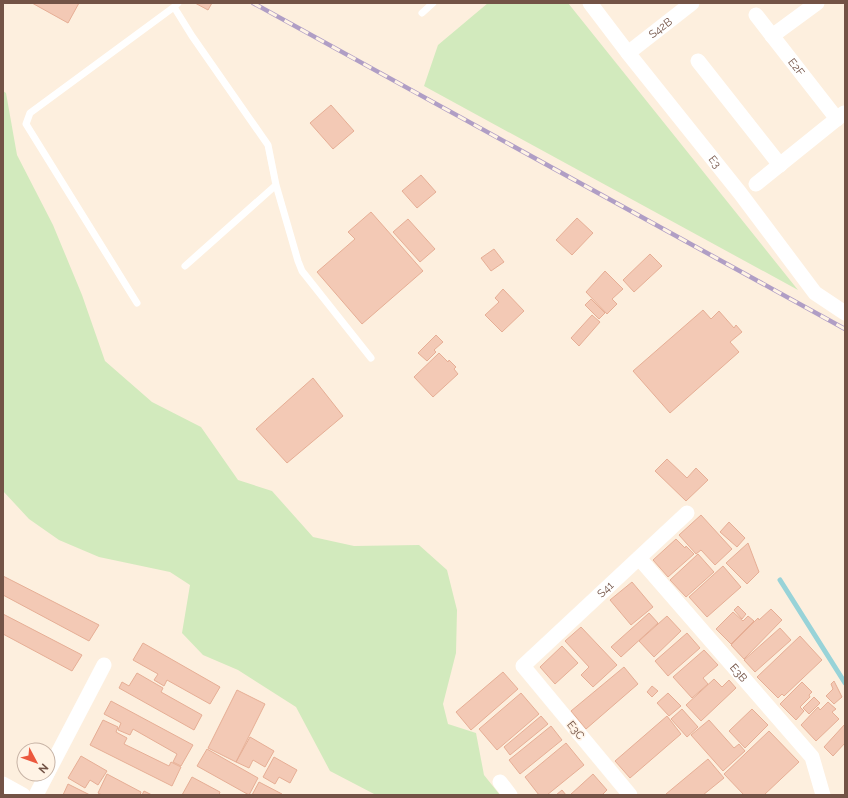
<svg xmlns="http://www.w3.org/2000/svg" width="848" height="798" font-family="Raleway,sans-serif">
<style>
.green{fill:#d2eabd}
.lines{fill:none;stroke-linecap:round;stroke-linejoin:round}
.stream{stroke:#98d3d8;stroke-width:5}
.building{fill:#f3c9b5;stroke:#e6ae95}
.lane{stroke:#fff;stroke-width:7}
.street{stroke:#fff;stroke-width:15}
.rail-casing{stroke:#b09ec5;stroke-width:4.5}
.rail{stroke:#fff3e5;stroke-width:3;stroke-dasharray:9;stroke-linecap:butt}
.labels{text-anchor:middle;stroke-width:3;stroke-linejoin:round;paint-order:stroke}
.street-label{font-size:11px;fill:#735346;stroke:#fff3e5}
</style>
<rect width="100%" height="100%" fill="#fdefde"/>
<!-- green -->
<path class="green" d="M488,3h80l230,287 -374,-204 14,-41z
M3,91l3,2 11,62 36,70 29,70 23,66 47,41 49,25 37,53 34,11 41,46 41,9 65,-1 28,25 10,40 -1,43 -13,51 5,20 28,9 8,42 16,20h-124l-46,-24 -34,-64 -58,-37 -35,-15 -21,-22 8,-48 -20,-13 -71,-15 -40,-17 -30,-21 -26,-28z"/>
<g class="lines">
<!-- stream -->
<path class="stream" d="M780,580l65,103"/>
</g>
<!-- building -->
<path class="building" d="M32,3h47l-11,20z
M195,3h17l-4,7z
M331,105l23,26 -21,18 -23,-26z
M421,175l15,17 -19,16 -15,-17z
M371,212l52,59 -61,53 -45,-52 38,-33 -7,-7z
M577,218l16,15 -21,22 -16,-15z
M408,219l27,30 -15,13 -27,-30z
M494,249l10,13 -13,9 -10,-13z
M650,254l12,12 -28,26 -11,-12z
M605,271l18,18 -11,10 5,5 -10,10 -21,-22z
M503,289l21,22 -22,21 -17,-17 14,-13 -4,-4z
M591,299l14,14 -6,6 -14,-14z
M703,310l8,9 8,-8 15,17 2,-3 6,7 -12,10 9,10 -69,61 -37,-42z
M592,315l8,7 -21,24 -8,-8z
M436,335l7,7 -9,8 2,2 -9,9 -9,-8z
M439,353l9,9 1,-2 7,7 -2,2 4,5 -25,23 -19,-20z
M313,378l30,38 -56,47 -31,-34z
M667,459l20,19 9,-10 12,12 -22,21 -31,-30z
M701,515l31,34 -17,16 -14,-15 -5,4 -17,-19z
M729,522l16,16 -8,9 -17,-15z
M676,539l9,9 1,-2 8,8 -26,23 -15,-17z
M748,543l11,29 -12,12 -21,-21z
M698,554l16,18 -28,25 -16,-17z
M723,566l18,21 -34,30 -18,-20z
M3,576l96,49 -10,16 -86,-46z
M632,582l21,25 -22,18 -21,-25z
M738,606l8,8 -4,5 -8,-9z
M771,609l11,11 -38,39 -13,-14 27,-27 1,2z
M733,612l10,9 5,-5 6,5 -23,23 -15,-15z
M649,613l9,10 -37,34 -10,-10z
M3,614l79,41 -10,16 -69,-37z
M667,616l14,15 -27,26 -15,-16z
M581,627l36,38 -24,22 -12,-12 8,-8 -24,-26z
M780,628l11,12 -36,32 -11,-12z
M687,633l13,15 -32,28 -13,-15z
M800,636l22,24 -38,36 -2,-2 -4,4 -21,-21z
M143,643l77,44 -10,17 -43,-24 -3,6 -10,-6 4,-6 -25,-14z
M562,646l16,17 -23,21 -15,-17z
M704,650l14,15 -15,13 5,6 -16,14 -19,-21z
M624,667l14,17 -52,45 -15,-18z
M503,672l15,17 -47,41 -15,-18z
M137,673l26,15 -2,4 41,23 -8,15 -75,-42 3,-6 7,4z
M714,679l8,8 7,-7 7,8 -35,33 -15,-16z
M834,681l8,16 -8,7 -8,-8 7,-7 -2,-5z
M802,682l10,10 -3,3 1,2 -10,10 4,4 -8,9 -16,-16z
M652,686l6,5 -6,6 -5,-5z
M237,690l28,14 -29,58 -28,-14z
M521,693l18,21 -42,36 -18,-21z
M668,693l13,13 -12,10 -12,-13z
M814,697l6,6 -11,11 -6,-6z
M111,701l82,44 -12,21 -8,-4 4,-8 -44,-25 -3,6 -12,-5 3,-7 -17,-9z
M828,702l8,7 -4,3 7,7 -23,22 -15,-16 17,-18 2,3z
M682,709l16,18 -11,10 -16,-18z
M752,709l16,16 -23,23 -16,-17z
M541,716l7,8 -38,31 -6,-8z
M667,716l14,18 -51,44 -15,-17z
M103,720l15,7 -2,5 11,6 -3,6 45,22 2,-4 10,5 -9,19 -82,-41z
M709,720l25,28 5,-4 6,7 -22,20 -32,-36z
M845,724v19l-12,13 -9,-9z
M551,726l11,14 -42,34 -11,-14z
M769,731l30,31 -35,33h-20l-20,-21z
M250,737l24,14 -9,16 -12,-7 -4,8 -13,-6z
M566,743l18,22 -37,30h-8l-14,-18z
M207,749l51,29 -9,17 -52,-29z
M81,756l26,15 -9,14 -8,-5 -5,8 -17,-10z
M274,757l23,13 -7,13 -11,-6 -4,7 -12,-7z
M708,759l16,19 -21,17h-36l-1,-1z
M107,774l34,18 -1,3h-38l-4,-2z
M593,774l14,16 -5,5h-32z
M192,777l28,15 -1,3h-37z
M259,782l23,12 -1,1h-29z
M68,784l22,11h-27z
M562,790l4,5h-10z
M144,791l8,4h-10z"/>
<g class="lines">
<!-- lane -->
<path class="lane" d="M178,3l-4,4 18,29 76,109 8,40 22,76 4,10 69,87
M422,13l11,-10
M185,266l91,-81
M137,303l-111,-179 4,-11 144,-106"/>
<!-- street -->
<g class="street">
<path id="s1" d="M590,3l38,50 112,140 75,100 30,20"/>
<path id="s2" d="M756,15l81,104"/>
<path d="M772,36l45,-33"/>
<path id="s3" d="M628,53l64,-50"/>
<path d="M698,61l82,104"/>
<path d="M756,184l88,-71"/>
<path id="s4" d="M639,558l173,199 11,38"/>
<path d="M48,772l56,-107"/>
<path d="M500,782l10,13"/>
<path d="M3,784l20,11"/>
<path d="M36,795l11,-21"/>
<path id="s5" d="M630,795l-107,-129 164,-153"/>
</g>
<defs>
<path id="rail" d="M253,3l592,326"/>
</defs>
<!-- rail casing -->
<use href="#rail" class="rail-casing"/>
<!-- rail -->
<use href="#rail" class="rail"/>
</g>
<g class="labels">
<!-- street labels -->
<g class="street-label">
<text dy="4" stroke="none"><textPath href="#s3" startOffset="41">S42B</textPath></text>
<text dy="4" stroke="none"><textPath href="#s2" startOffset="66">E2F</textPath></text>
<text dy="4" stroke="none"><textPath href="#s1" startOffset="202">E3</textPath></text>
<text dy="4" stroke="none"><textPath href="#s5" startOffset="280">S41</textPath></text>
<text dy="4" stroke="none"><textPath href="#s4" startOffset="152">E3B</textPath></text>
<text transform="translate(576 730) rotate(51)" y="4">E3C</text>
</g>
</g>
<!-- border -->
<rect width="848" height="798" fill="none" stroke="#735346" stroke-width="8"/>
<!-- north arrow -->
<g transform="translate(36 762) rotate(131)"><circle r="19" fill="#fff3e5" stroke="#c7b3a5"/>
<path d="M0-3L7 15L0 10L-7 15Z" fill="#ec583e"/>
<text y="-6" font-size="11" font-weight="bold" text-anchor="middle" fill="#735346">N</text>
</g>
</svg>
